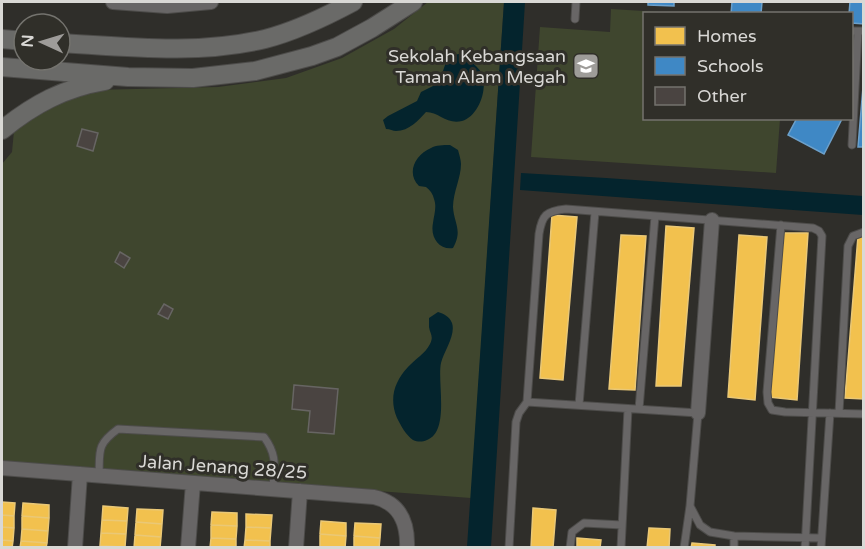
<svg xmlns="http://www.w3.org/2000/svg" width="865" height="549" font-family="'Varela Round',sans-serif">
<style>
.green{fill:#3f462e}
.water{fill:#04242d}
.homes{fill:#f2c14e;stroke:#eac876;stroke-width:1.5}
.schools{fill:#3f88c5;stroke:#6da0ca;stroke-width:1.5}
.building{fill:#4a4441;stroke:#676563;stroke-width:1.5}
.lines{fill:none;stroke-linecap:round;stroke-linejoin:round}
.lane-casing{stroke:#4d4c4a;stroke-width:9}
.street-casing{stroke:#4d4c4a;stroke-width:16}
.secondary-casing{stroke:#4d4c4a;stroke-width:20}
.lane{stroke:#686666;stroke-width:7}
.street{stroke:#686666;stroke-width:14}
.secondary{stroke:#6a6a68;stroke-width:18}
.labels{text-anchor:middle;stroke-width:6;stroke-linejoin:round;paint-order:stroke}
.poi-label{font-size:18px;fill:#d9d8d5;stroke:#302f29;text-anchor:end}
.street-label{font-size:18px;fill:#d9d8d5;stroke:#302f29}
</style>
<rect width="100%" height="100%" fill="#2f2e2a"/>
<!-- green -->
<path class="green" d="M428,2h76l-33,496 -469,-35v-167l1,-19 -1,-1v-112l10,-12 2,-21 39,-26 41,-15 124,-3 68,-9 56,-20 52,-29z
M611,9l65,4 -32,1v104l136,1 -4,54 -245,-16 9,-130 70,5z"/>
<!-- water -->
<path class="water" d="M504,2h21l-34,545h-24z
M459,54c7,5 17,10 22,18 8,15 -2,44 -19,49 -15,4 -23,-9 -36,-9 -7,8 -17,19 -30,19 -3,0 -6,-2 -10,-2l-3,-9 5,-4 29,-15 4,-9 18,-9 9,-27z
M450,145l8,5c1,4 3,10 3,14 0,14 -8,28 -8,43 1,17 10,23 0,41 -14,2 -23,-11 -20,-25 1,-8 4,-16 1,-24 -1,-5 -4,-9 -8,-12l-7,-1c-13,-13 -4,-31 12,-38 5,-3 12,-3 19,-3z
M521,173l85,5 257,18v19l-343,-25z
M438,312c6,2 11,4 14,11 4,12 -8,28 -11,40 -4,19 9,68 -14,77 -5,2 -9,2 -14,0 -7,-5 -12,-14 -16,-22 -8,-19 -3,-36 11,-51 7,-8 17,-13 22,-23 4,-8 0,-10 -1,-17 0,-2 0,-8 0,-9z"/>
<!-- homes -->
<path class="homes" d="M552,215l25,2 -14,163 -23,-2z
M666,226l28,2 -13,158h-25z
M781,233h27l-11,167 -28,-3z
M621,235l25,1 -11,154 -26,-1z
M739,235l28,2 -12,163 -27,-3z
M858,236l6,1v162l-19,-1z
M2,502l13,1 -1,13 -12,-1z
M23,503l26,2v13l-27,-2z
M103,506l25,2 -1,13 -25,-1z
M533,508l23,2 -3,38h-22z
M137,509l26,1 -1,14 -26,-2z
M212,512l25,1v13l-26,-1z
M246,514l26,1 -1,13 -25,-1z
M2,515l12,1v12l-12,-1z
M22,516l27,2 -1,13 -26,-2z
M102,520l25,1 -1,13 -25,-1z
M321,521l25,2v13l-26,-2z
M136,522l26,2 -1,13 -26,-2z
M355,523l26,1 -1,14 -26,-2z
M211,525l26,1 -1,13 -25,-1z
M2,527l12,1 -1,13 -11,-1z
M246,527l25,1 -1,13 -25,-1z
M649,528l21,1 -1,19h-22z
M22,529l26,2 -1,12 -26,-2z
M101,533l25,1 -1,13 -25,-1z
M320,534l26,2 -1,12 -25,-1z
M135,535l26,2 -1,11h-26z
M354,536l26,2 -1,10h-25z
M211,538l25,1v9h-26z
M577,538l24,2 -1,8h-23z
M2,540l11,1 -1,7h-10z
M245,540l25,1v7h-26z
M21,541l26,2 -1,5h-26z
M692,543l23,2v3h-24z"/>
<!-- schools -->
<path class="schools" d="M648,2h26v4l-26,-1z
M732,2h30l-1,12h-30z
M850,2h14v22l-12,-1v-9h-3z
M864,75v72h-6z
M797,118h44l1,1 -18,35 -36,-19z"/>
<!-- building -->
<path class="building" d="M82,129l16,4 -5,18 -16,-5z
M120,252l10,6 -6,10 -9,-6z
M164,304l9,5 -5,10 -10,-5z
M294,385l44,4 -4,45 -26,-2 2,-21 -18,-2z"/>
<g class="lines">
<defs>
<path id="lane" d="M575,19l1,-17
M852,31h12
M852,145l6,-114
M781,225l-14,167 1,11 4,7 13,2 79,2
M527,402l12,-168c3,-19 7,-23 27,-25l247,19 6,3 3,5 -17,312
M579,405l16,-193
M639,409l16,-193
M839,413l9,-167 5,-10 11,-4
M99,476c1,-25 -3,-31 19,-47l146,8c14,19 10,30 9,52
M509,548l7,-126 3,-9 8,-11 171,11 -8,93 10,19 10,7 24,4 87,2
M570,548l2,-16 12,-9 38,2
M621,548l7,-139
M684,548l6,-42
M734,548v-12
M821,548l9,-135"/>
<path id="street" d="M113,2l54,4 44,-4
M698,413l14,-193
M2,468l372,29c26,6 34,26 33,51
M75,548l5,-74
M188,548l5,-65
M296,548l4,-57"/>
<path id="secondary" d="M2,39l22,2
M60,43c68,4 138,12 205,-4 31,-8 60,-22 88,-37
M2,67l126,10 65,1 62,-7 57,-15 25,-9 35,-19 41,-26
M2,130c32,-26 62,-42 103,-49"/>
</defs>
<!-- lane casing -->
<use href="#lane" class="lane-casing"/>
<!-- street casing -->
<use href="#street" class="street-casing"/>
<!-- secondary casing -->
<use href="#secondary" class="secondary-casing"/>
<!-- lane -->
<use href="#lane" class="lane"/>
<!-- street -->
<use href="#street" class="street"/>
<!-- secondary -->
<use href="#secondary" class="secondary"/>
</g>
<!-- icons -->
<defs>
<symbol id="school-square" viewBox="-11 -11 22 22"><rect x="-9" y="-9" width="18" height="18" rx="4" fill="#9e9c99" stroke="#302f29"/><path d="M0-5L7-2L0 1L-7-2ZM-4 1L0 2.5L4 1V4Q0 6-4 4Z" fill="#fff"/></symbol>
</defs>
<g fill-rule="evenodd">
<use href="#school-square" x="571" y="51" width="30" height="30"/>
</g>
<g class="labels">
<!-- poi labels -->
<g class="poi-label">
<text x="566" y="62">Sekolah Kebangsaan<tspan x="566" dy="21">Taman Alam Megah</tspan></text>
</g>
<!-- street labels -->
<g class="street-label">
<text transform="translate(223 467) rotate(4)" y="6">Jalan Jenang 28/25</text>
</g>
</g>
<!-- border -->
<rect width="865" height="549" fill="none" stroke="#d9d8d5" stroke-width="6"/>
<!-- legend -->
<rect x="643" y="12" width="210" height="108" fill="#302f29" stroke="#74736e" stroke-width="1.5"/>
<rect x="655" y="27" width="30" height="18" fill="#f2c14e" stroke="#74736e" stroke-width="1.5"/>
<text x="697" y="42" font-size="18" fill="#d9d8d5">Homes</text>
<rect x="655" y="57" width="30" height="18" fill="#3f88c5" stroke="#74736e" stroke-width="1.5"/>
<text x="697" y="72" font-size="18" fill="#d9d8d5">Schools</text>
<rect x="655" y="87" width="30" height="18" fill="#4a4441" stroke="#74736e" stroke-width="1.5"/>
<text x="697" y="102" font-size="18" fill="#d9d8d5">Other</text>
<!-- north arrow -->
<g transform="translate(42 42) rotate(274)"><circle r="28" fill="#302f29" stroke="#74736e" stroke-width="1.5"/>
<path d="M0-4.5L10 22L0 15L-10 22Z" fill="#9e9c99"/>
<text y="-9" font-size="16" font-weight="bold" text-anchor="middle" fill="#d9d8d5">N</text>
</g>
</svg>
